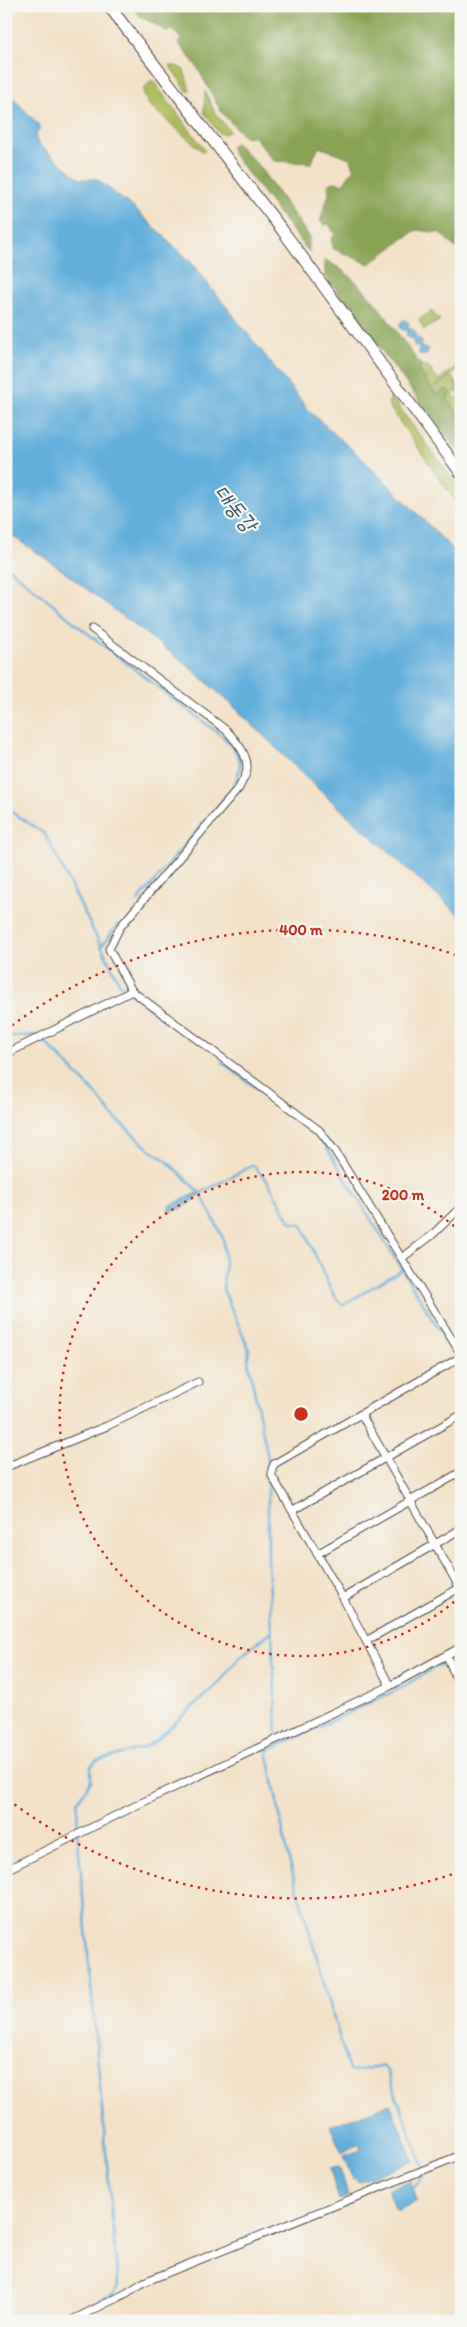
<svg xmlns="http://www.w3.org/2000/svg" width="467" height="2327" font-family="Itim,'Poor Story',sans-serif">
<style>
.green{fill:#adbc5f;stroke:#6c7445}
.forest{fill:#8aa456;stroke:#5a6840}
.water{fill:#62aedb;stroke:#466c83}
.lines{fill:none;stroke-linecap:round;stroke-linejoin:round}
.stream{stroke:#62aedb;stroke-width:2.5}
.minor-casing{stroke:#494642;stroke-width:9}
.trunk-casing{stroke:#494642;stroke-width:13}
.minor{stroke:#fff;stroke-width:7}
.trunk{stroke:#fff;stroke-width:11}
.ring{fill:none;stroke:#c8321e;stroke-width:2.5;stroke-dasharray:2.5 5}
.labels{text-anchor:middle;stroke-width:4.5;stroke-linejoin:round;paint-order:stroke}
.water-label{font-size:22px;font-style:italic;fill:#3e5969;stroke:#f6f6f2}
.centre{fill:#c8321e;stroke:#f6f6f2;stroke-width:2.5}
.ring-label{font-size:15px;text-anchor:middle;font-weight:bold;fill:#c8321e;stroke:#f6f6f2;stroke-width:4.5;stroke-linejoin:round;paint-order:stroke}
</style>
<rect width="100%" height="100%" fill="#f6f6f2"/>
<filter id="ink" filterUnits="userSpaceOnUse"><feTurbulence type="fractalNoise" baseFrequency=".02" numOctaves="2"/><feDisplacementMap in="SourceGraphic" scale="10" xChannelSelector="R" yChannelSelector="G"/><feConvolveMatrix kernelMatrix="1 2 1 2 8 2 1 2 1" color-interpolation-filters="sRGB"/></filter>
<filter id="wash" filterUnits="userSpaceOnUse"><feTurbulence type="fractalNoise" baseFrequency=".0096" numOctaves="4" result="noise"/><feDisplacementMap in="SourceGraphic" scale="20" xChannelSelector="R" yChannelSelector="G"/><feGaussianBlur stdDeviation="1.12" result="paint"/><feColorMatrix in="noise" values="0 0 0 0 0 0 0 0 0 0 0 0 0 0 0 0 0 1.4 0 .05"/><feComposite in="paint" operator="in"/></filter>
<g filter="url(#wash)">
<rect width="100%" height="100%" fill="#f3e1c7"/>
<!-- green -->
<path class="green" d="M170,66h6l8,4 6,21h-3z
M152,80l53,70 -2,2 -56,-49 -4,-13z
M205,91l10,22 15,18 -5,3 -6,-1 -15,-21z
M431,311l8,8v2l-15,9 -5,-10z
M421,364l2,3 4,-2 11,15 18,-13 2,3 -26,18 -13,-18z
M451,376l10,13 -8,5 3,5 4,-3 -2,-3 3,-2v27l-14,-19 -1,-10 -9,6 -4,-6z
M391,397l70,93v19l-71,-101 -2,-5z"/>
<!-- forest -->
<path class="forest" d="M131,6h330v20h-7l-1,46 8,-2v183l-21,-20 -24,-3 -47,34 -35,-15 -3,-9 4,-6 -6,-10 -5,1 -4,-4 9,-27 -1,-9 6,-3 9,2 11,-16 -4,-10 -31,-11 -8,16 -37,-2 -20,-24 -10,-1 -22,-23 -26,-48 -18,-22 3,-4 -9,-10 -4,3 -28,-16z
M235,142l22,22 52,72v16l-76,-98 -2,-6z
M325,260c41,19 68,69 95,104l-2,7 18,24 11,-6 3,4 -3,6 14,19v38l-136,-181z"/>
<!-- water -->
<path class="water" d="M6,91l33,34 1,4 -5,7 3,8 42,35h16l6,4 34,27 53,50 121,152 46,41 105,104v360l-145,-130 -86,-84 -44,-39 -135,-102 -45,-30z
M404,320l5,3 -1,7 4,-1 4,3 -1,6h4l3,3 -1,6 7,2 -1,6h-7l-2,-4 2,-4 -6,-1 -1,-7 -7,-3 1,-6h-4l-3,-2v-5z
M199,1192l2,2 -3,1c-4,9 -20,15 -29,17v-5l2,-2z
M390,2104l23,57 -55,21 -2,-4 -3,1 -10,-23 18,-6 -2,-7 -17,10 -12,-27z
M339,2167l10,29 -10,4 -9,-31z
M411,2181l6,20 -21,10 -8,-22z"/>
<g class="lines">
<!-- stream -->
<path class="stream" d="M6,566l76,63 140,107c21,19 24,30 8,55l-92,110
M6,808l39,26 76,152 36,28
M101,947l17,-23
M6,1037l31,-2 6,5 53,54 16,21 37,34 19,13 31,30
M222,1062l92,71 12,14 127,205 4,-2
M201,1193l52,-28 15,17 22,39 3,2 8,1c10,16 29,75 42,81l60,-36
M272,1633l5,104
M413,2189l11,-14 -1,-8 -36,-96 -4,-5c-12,-1 -22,7 -34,5l-61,-215 -21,-105 132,-62 62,-37
M55,2321l59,-27 4,-8 -41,-456 1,-29 13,-20v-15l5,-5 48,-13 11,-7 64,-58 20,-25 33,-27 -4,-70v-103l-20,-98 1,-11 -26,-60 2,-26 -2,-25 -22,-44"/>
</g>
</g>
<g filter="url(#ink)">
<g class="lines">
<defs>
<path id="minor" d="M92,629l134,101c10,11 22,24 21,39 0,6 -6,14 -8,19l-119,139 -11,22 23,42 187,139 16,21 126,203
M6,1054l126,-63
M402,1258l29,-22 30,-29
M461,1357l-100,57 100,176
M361,1414l-87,50 -2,5v7l71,122 47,88
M6,1467l101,-41 91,-44
M293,1510l168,-95
M317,1554l144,-82
M343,1598l118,-69
M366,1641l95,-54
M447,1656l14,34
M6,1870l133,-66 251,-118 71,-39
M70,2321l55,-27 19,-12 317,-127"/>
<path id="trunk" d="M109,6l174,225 178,242"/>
</defs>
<!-- minor casing -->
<use href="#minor" class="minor-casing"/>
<!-- trunk casing -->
<use href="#trunk" class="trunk-casing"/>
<!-- minor -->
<use href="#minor" class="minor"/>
<!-- trunk -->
<use href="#trunk" class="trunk"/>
</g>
</g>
<!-- distance rings -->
<g class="ring">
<path d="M460 1597A242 242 0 1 1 460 1231"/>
<path d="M459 1872A484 484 0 0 1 6 1798M6 1030A484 484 0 0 1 459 956"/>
</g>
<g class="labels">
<!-- water labels -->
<g class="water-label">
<text transform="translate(236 508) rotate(50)" y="8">대동강</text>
</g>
</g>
<circle cx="301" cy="1414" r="8" class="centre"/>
<g class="ring-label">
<text x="301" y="935">400 m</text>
<text x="403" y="1200">200 m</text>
</g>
<!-- margin -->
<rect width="467" height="2327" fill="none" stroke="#f6f6f2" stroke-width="25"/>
</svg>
